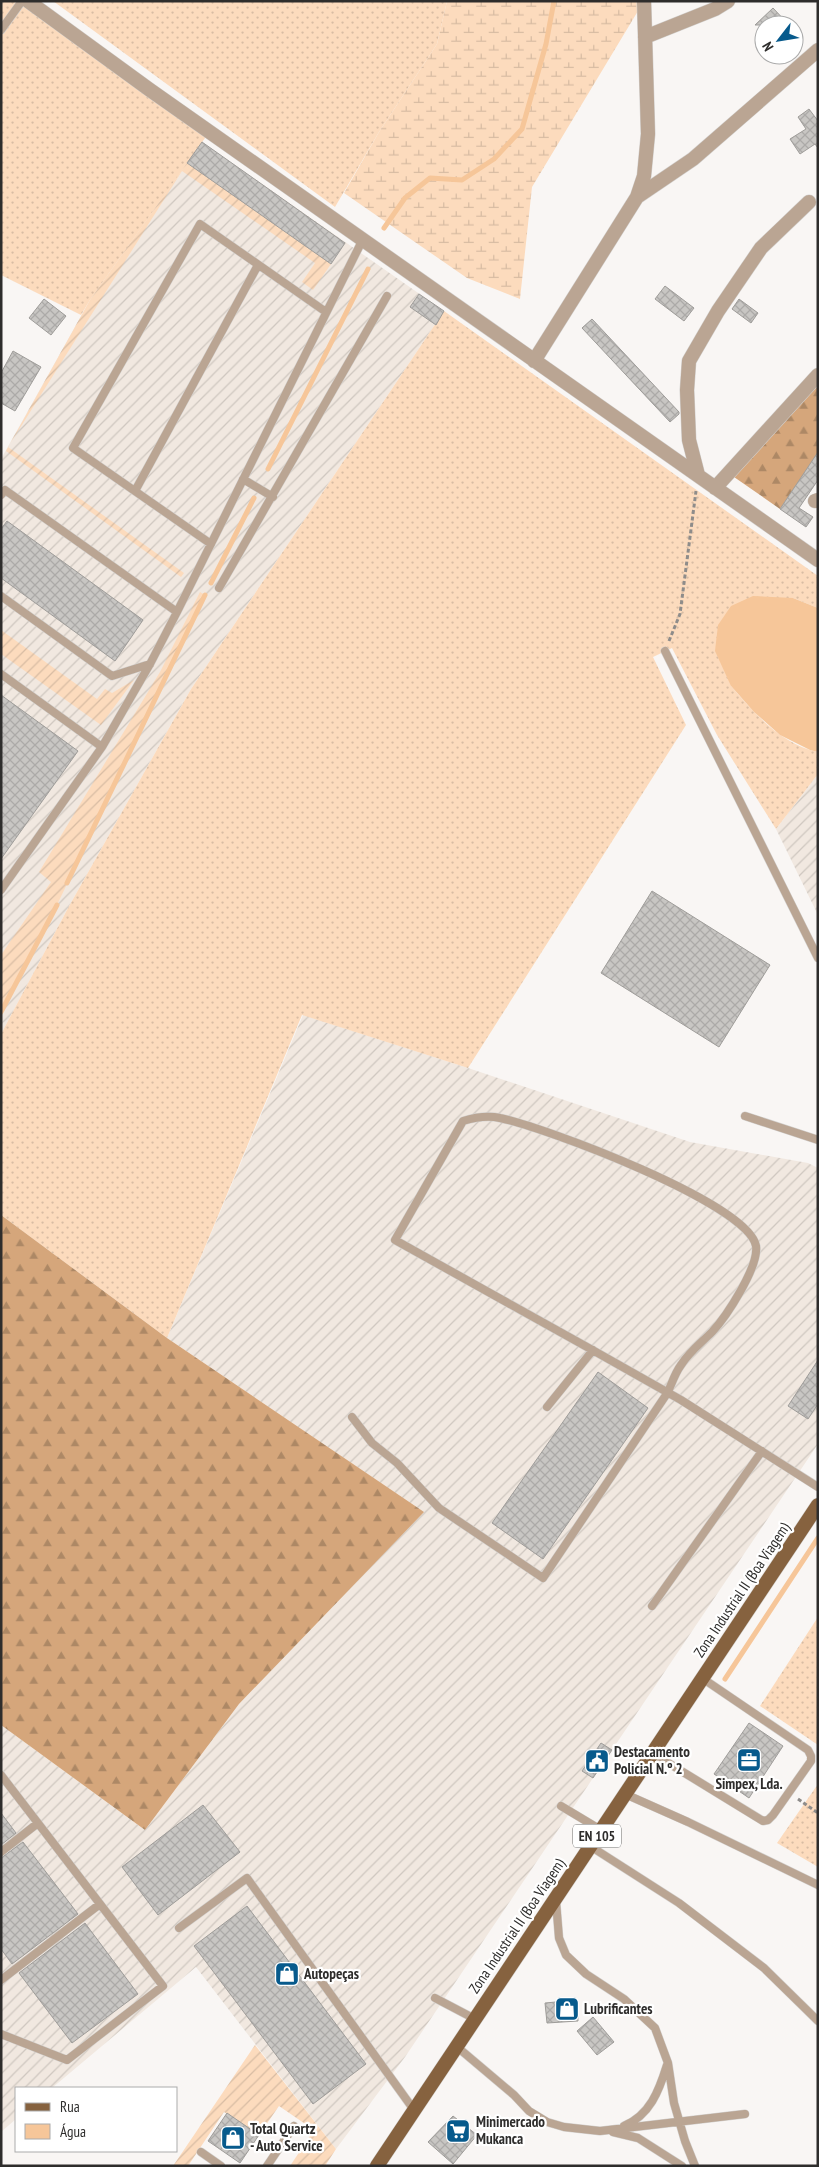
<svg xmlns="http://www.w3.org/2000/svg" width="819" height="2167" font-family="'PT Sans Narrow',sans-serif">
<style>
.industrial{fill:url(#industrial-furrows)}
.grass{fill:url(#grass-dots)}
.forest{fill:url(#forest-firs)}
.wetland{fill:url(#wetland-marsh)}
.garden{fill:url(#garden-furrows)}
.water{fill:#f6c699}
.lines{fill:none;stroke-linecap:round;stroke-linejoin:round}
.stream{stroke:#f6c699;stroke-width:5}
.building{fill:url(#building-cross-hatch);stroke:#9e9c99}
.service-casing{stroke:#d4d2d0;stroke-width:9}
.minor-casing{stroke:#d4d2d0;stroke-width:15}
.primary-casing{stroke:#d4d2d0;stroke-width:15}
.path{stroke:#8e8c8a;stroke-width:3;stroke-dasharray:4 2.5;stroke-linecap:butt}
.service{stroke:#baa593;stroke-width:8}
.minor{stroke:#baa593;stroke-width:14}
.primary{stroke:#86623f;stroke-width:14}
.labels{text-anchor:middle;stroke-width:4.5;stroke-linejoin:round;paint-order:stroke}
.shield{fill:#fff;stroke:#6d6c6b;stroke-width:1}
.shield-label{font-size:14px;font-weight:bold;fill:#2e2d2c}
.street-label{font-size:15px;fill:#2e2d2c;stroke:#fff}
.poi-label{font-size:15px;font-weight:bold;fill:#2e2d2c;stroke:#fff;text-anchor:start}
</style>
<defs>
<pattern id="industrial-furrows" width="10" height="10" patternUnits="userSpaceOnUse" patternTransform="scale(1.25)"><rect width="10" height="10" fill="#f1e8e0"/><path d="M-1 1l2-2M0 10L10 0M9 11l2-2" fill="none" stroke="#cfc7c0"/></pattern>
<pattern id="grass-dots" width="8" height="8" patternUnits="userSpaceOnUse" patternTransform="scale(1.25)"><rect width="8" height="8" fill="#fcdbbd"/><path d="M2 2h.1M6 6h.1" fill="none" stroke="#d8bca3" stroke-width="1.8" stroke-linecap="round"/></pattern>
<pattern id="forest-firs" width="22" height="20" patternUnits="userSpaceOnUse" patternTransform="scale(1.25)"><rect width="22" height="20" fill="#d5a67b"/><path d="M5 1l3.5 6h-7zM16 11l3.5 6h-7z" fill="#ad8865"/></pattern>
<pattern id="wetland-marsh" width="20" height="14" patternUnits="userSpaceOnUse" patternTransform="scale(1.25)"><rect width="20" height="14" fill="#fcdbbd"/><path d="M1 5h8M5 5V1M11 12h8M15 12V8" fill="none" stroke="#d8bca3"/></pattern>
<pattern id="garden-furrows" width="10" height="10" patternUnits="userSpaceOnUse" patternTransform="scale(1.25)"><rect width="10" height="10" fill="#fcdbbd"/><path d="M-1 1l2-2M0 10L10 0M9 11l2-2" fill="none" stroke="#d8bca3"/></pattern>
<pattern id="building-cross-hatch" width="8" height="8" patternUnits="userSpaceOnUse" patternTransform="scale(1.25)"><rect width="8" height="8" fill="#c8c6c3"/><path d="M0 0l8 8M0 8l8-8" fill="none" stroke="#acaaa8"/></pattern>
</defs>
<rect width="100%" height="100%" fill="#f9f6f4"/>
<!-- industrial -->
<path class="industrial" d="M202,142l242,169 -253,378 -123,219 -67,126v-575l89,-159z
M818,774v141l-42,-86z
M303,1015l165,53 222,74 118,21 10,5v276l-206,306 -11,-7 -19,28 11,7 -188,279 -69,92 -140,-182 -144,121h-36v31l-15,13v-407l144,105 94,-126 184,-192 -256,-174z"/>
<!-- grass -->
<path class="grass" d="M3,1h25l182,130 -120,169 -9,15 -80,-40v-271z
M53,1h394l-10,43 -58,88 -44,75z
M444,311l374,265v32l-25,-10 -62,88c23,27 50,58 87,66v22l-42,55 -59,-94 -45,-87 -19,9 33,68 -218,343 -166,-53 -135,323 -166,-123v-181l67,-126 123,-219z
M818,1617v128l-58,-39z
M818,1784v83l-41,-24z"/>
<!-- forest -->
<path class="forest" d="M818,375v85l-7,3 -31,46 -46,-32z
M1,1215l166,123 257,174 -185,192 -94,126 -144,-105z"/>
<!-- wetland -->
<path class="wetland" d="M447,1h197l-112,186 -12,112 -53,-21 -123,-85 35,-61 58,-88z"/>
<!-- garden -->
<path class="garden" d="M187,163l144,101 -18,26 -11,-8 13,-19 -133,-92 -174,276 176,126 -3,4 -175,-126 84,-151z
M200,592l5,3 -148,310 -56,107v-57l50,-73 -12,-10 121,-200z
M1,630l96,69 8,-10 7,4 22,-13 -33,45 -100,-71z
M255,2045l81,104 -11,17h-35l24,-36 -35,-24 -20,29 -35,-23 -36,54h-15z"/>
<!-- water -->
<path class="water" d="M753,596l40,2 25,10v144l-8,-2 -30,-15 -26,-23 -23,-26 -16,-35 3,-26 13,-19z"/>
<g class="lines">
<!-- stream -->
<path class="stream" d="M384,228l21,-30 25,-20 32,2 32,-21 28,-30 24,-85 8,-43
M268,469l100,-200
M211,583l43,-85
M67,883l138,-288
M1,1012l56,-107
M725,1679l93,-141"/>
</g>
<!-- building -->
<path class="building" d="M773,8l16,17h-34z
M809,109l9,12v27l-3,-4 -15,10 -10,-15 16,-10 -8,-12z
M202,142l143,101 -14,21 -144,-101z
M665,286l29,22 -10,13 -29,-22z
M419,294l25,17 -8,14 -26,-18z
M44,299l22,17 -15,19 -22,-17z
M739,299l19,14 -7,10 -19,-14z
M592,319l87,93v2l-9,8 -88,-94z
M13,351l28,16 -26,44 -14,-8v-30z
M818,452v28l-19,28 14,9 -7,10 -26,-18z
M7,521l136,99 -28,41 -114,-83v-49z
M1,695l77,56 -77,108z
M652,891l118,74 -51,82 -118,-74z
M818,1360v44l-10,15 -20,-13z
M598,1372l50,36 -105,151 -51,-36z
M749,1723l34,23 -34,52 -35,-24z
M601,1743l11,7 -19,28 -11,-7z
M203,1805l37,47 -82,63 -36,-48z
M1,1813l15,20 -15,12z
M23,1842l55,72 -66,50 -11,-15v-91z
M247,1906l119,158 -53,40 -119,-158z
M85,1923l53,71 -66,49 -53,-70z
M577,2000l1,21 -31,2 -2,-20z
M593,2017l21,25 -17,13 -20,-24z
M227,2113l32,22 -19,28 -32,-22z
M453,2116l24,19 -24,29 -25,-22z"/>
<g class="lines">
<defs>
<path id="service" d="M1,30l21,-29
M243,479l30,18
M135,491l123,-226
M1,495l4,-5 172,122
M211,544l-138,-96 127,-224 126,88
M219,588l168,-292
M1,596l111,80 38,-12
M665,651l153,307
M1,674l101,73 -101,143
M102,747l48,-83 27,-52 186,-373
M745,1116l73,24
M547,1407l46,-57
M352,1417l20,26 25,20 42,45 104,70 125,-186c4,-9 7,-19 13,-27 9,-14 19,-21 31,-33 14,-15 47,-65 44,-86 -8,-43 -212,-119 -256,-128 -13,-3 -24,-1 -37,3l-68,119c95,53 191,106 286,160l137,87
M652,1606l110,-155
M652,1753l111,68 5,-1 5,-5 38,-54v-5l-3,-6 -106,-72
M1,1775l162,211 -96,74 -66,-26
M625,1794l63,28 130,63
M561,1806l40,24
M590,1846l89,57 85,65 54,53
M1,1852l37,-29
M556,1901l3,37 7,17 20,19 38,25 31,29 13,35 6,40 11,38 10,25
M179,1928l68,-50 167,232
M1,1980l99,-76
M435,1998l40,21
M456,2046l58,49 15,16 18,11 17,5 36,4 145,-17
M624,2126c26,-11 35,-35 43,-61
M613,2132l25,6 44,28
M201,2152l20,14
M267,2166l27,-40"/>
<path id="minor" d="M28,1l122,89 668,470
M645,37l70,-28 13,-8
M637,197l56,-38 125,-109
M534,361l103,-164 7,-21 4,-42 -4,-133
M698,475l-9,-35 -2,-50 2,-29 29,-50 43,-63 48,-46
M715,488l103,-113
M815,501l3,-1"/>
<path id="primary" d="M377,2166l441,-661"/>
</defs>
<!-- service casing -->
<use href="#service" class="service-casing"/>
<!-- minor casing -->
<use href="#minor" class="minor-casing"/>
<!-- primary casing -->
<use href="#primary" class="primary-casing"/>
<!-- path -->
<path class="path" d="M669,641l11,-27 16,-123
M798,1799l20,14"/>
<!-- service -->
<use href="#service" class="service"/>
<!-- minor -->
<use href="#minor" class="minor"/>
<!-- primary -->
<use href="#primary" class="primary"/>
</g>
<!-- icons -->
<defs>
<symbol id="office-square" viewBox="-11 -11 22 22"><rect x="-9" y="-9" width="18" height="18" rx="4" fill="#075a8c" stroke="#fff"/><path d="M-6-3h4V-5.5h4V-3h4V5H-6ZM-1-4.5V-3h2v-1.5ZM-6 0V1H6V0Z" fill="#fff"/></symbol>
<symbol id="civic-square" viewBox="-11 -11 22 22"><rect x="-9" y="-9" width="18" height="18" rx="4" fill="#075a8c" stroke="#fff"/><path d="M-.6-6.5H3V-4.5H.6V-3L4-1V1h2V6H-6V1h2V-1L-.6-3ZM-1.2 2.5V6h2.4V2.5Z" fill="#fff"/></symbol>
<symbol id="shop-square" viewBox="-11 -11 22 22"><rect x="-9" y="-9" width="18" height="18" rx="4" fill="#075a8c" stroke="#fff"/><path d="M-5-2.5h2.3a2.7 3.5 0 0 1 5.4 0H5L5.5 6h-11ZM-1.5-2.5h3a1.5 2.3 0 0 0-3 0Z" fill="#fff"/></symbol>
<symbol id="supermarket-square" viewBox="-11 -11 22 22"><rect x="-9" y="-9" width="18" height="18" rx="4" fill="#075a8c" stroke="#fff"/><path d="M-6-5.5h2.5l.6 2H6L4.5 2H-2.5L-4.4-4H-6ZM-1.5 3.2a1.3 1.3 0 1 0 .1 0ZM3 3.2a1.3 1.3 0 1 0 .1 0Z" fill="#fff"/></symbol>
</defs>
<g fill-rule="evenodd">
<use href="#office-square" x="735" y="1746" width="28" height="28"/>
<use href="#civic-square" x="583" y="1747" width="28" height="28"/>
<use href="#shop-square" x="273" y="1960" width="28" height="28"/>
<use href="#shop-square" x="553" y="1995" width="28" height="28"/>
<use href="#supermarket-square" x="444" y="2117" width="28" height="28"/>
<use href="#shop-square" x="219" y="2124" width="28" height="28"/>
</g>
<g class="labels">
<!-- shield labels -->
<rect class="shield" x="573" y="1824.5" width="48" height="23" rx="4"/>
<g class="shield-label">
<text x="597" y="1841">EN 105</text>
</g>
<!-- street labels -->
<g class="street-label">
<text transform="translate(742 1590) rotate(-56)" y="5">Zona Industrial II (Boa Viagem)</text>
<text transform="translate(517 1926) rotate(-56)" y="5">Zona Industrial II (Boa Viagem)</text>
</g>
<!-- poi labels -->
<g class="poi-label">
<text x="614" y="1757">Destacamento<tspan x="614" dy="17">Policial N.º 2</tspan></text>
<text x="749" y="1789" text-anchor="middle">Simpex, Lda.</text>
<text x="304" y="1979">Autopeças</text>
<text x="584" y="2014">Lubrificantes</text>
<text x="476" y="2127">Minimercado<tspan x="476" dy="17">Mukanca</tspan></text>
<text x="250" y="2134">Total Quartz<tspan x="250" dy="17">- Auto Service</tspan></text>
</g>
</g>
<!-- border -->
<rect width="819" height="2167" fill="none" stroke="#2e2d2c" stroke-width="5"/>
<!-- legend -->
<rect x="15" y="2087" width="162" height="65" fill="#ffffff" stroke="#ababab"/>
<rect x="25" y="2103" width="25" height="8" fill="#86623f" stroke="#ababab"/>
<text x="60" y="2112" font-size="15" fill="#2e2d2c">Rua</text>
<rect x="25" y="2124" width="25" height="15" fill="#f6c699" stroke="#ababab"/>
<text x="60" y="2137" font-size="15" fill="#2e2d2c">Água</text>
<!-- north arrow -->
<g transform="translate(779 40) rotate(239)"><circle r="24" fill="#ffffff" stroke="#ababab"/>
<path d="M0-4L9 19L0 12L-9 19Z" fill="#075a8c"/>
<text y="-8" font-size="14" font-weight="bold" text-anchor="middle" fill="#2e2d2c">N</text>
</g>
</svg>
